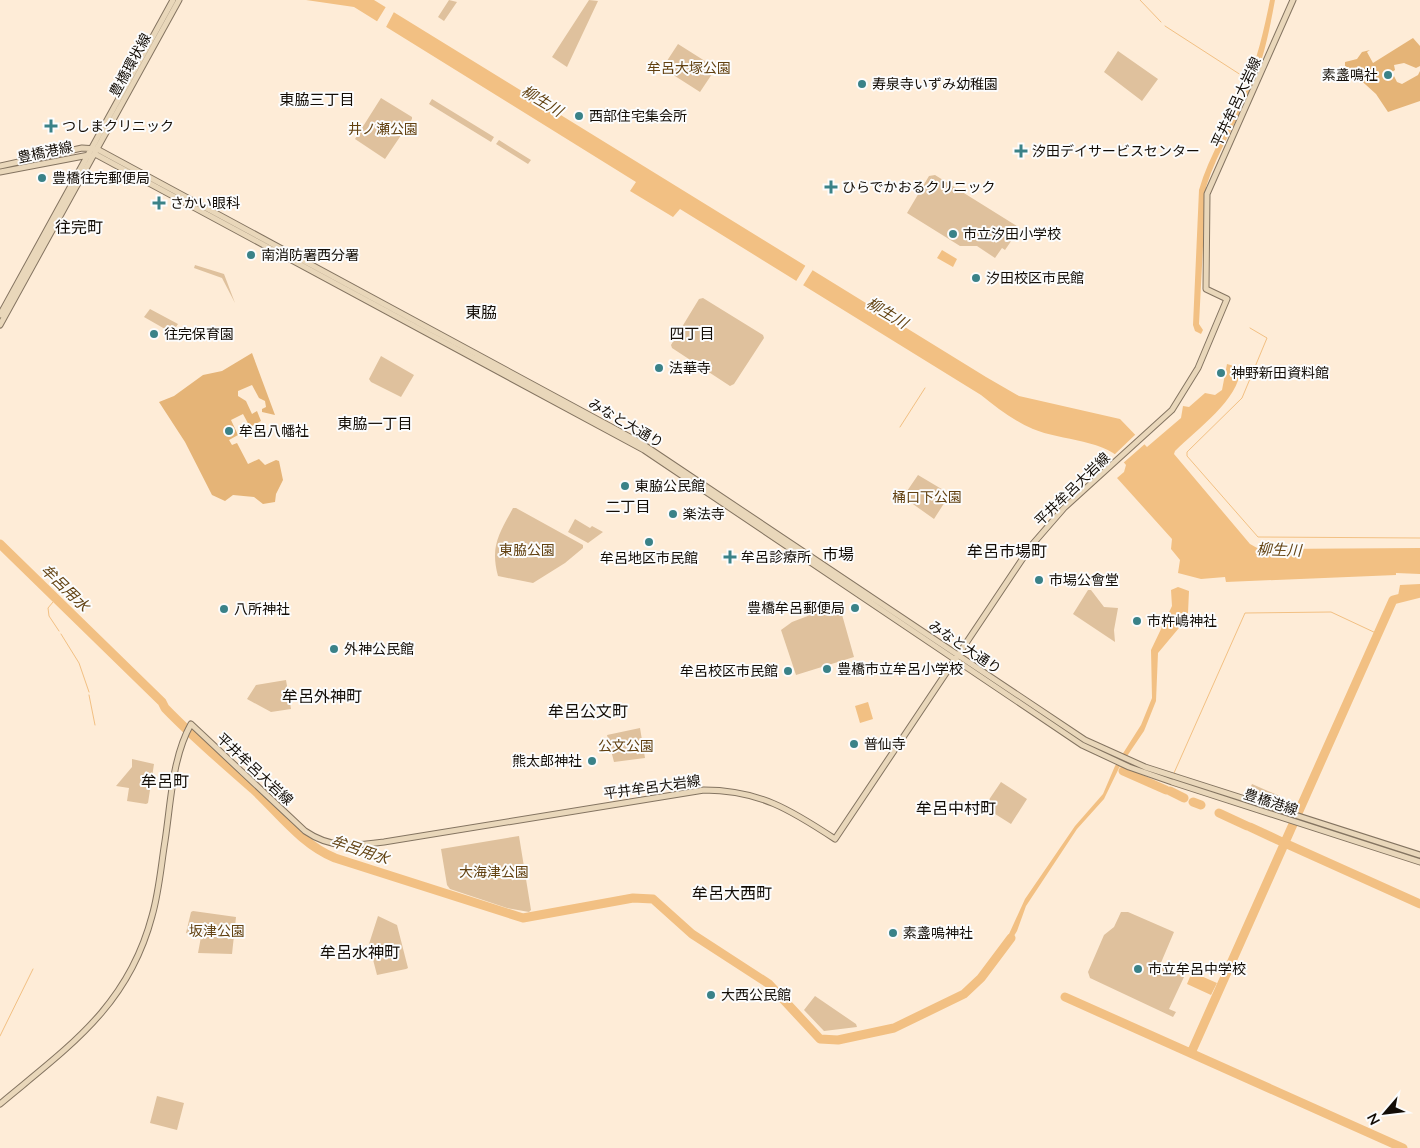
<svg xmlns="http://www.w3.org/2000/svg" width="1420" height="1148" font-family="Lato,'Noto Sans JP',sans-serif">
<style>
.green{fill:#dfc19d}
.forest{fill:#e5b477}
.water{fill:#f2c083}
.pier{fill:#feecd7}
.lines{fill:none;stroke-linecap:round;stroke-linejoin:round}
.stream{stroke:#f2c083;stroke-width:1}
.river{stroke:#f2c083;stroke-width:9}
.secondary-casing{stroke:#847461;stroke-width:7}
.secondary{stroke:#e9d7ba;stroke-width:5}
.poi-dot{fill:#3a8288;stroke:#fcfcfc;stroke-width:2}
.labels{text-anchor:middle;stroke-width:4;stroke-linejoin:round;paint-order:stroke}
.street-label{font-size:14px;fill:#130d06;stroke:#fcfcfc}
.park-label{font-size:14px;fill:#624111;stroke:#fcfcfc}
.poi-label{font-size:14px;fill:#130d06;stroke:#fcfcfc;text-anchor:start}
.neighbourhood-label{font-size:15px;fill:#130d06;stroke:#fcfcfc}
.water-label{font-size:15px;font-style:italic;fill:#634313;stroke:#fcfcfc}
.quarter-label{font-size:16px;fill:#130d06;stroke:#fcfcfc}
</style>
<rect width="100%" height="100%" fill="#feecd7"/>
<!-- green -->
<path class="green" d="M449,0l8,2 -13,19 -6,-4z
M589,0l9,1 -31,66 -15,-10z
M678,44l38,24 -16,24 -36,-23 -1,-2z
M1118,51l40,28 -16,22 -38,-29z
M381,98l31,19v2l-27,40 -30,-20z
M432,99l62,38 -3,5 -62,-38z
M499,140l32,20 -3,4 -32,-20z
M935,175l85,53 -15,22 -3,-2 -7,10 -18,-12h-17l-53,-33 22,-37z
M195,265l29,9 11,29 -13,-25 -28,-10z
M703,298l60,37 1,3 -30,46 -4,2 -58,-38 -1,-3 28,-46z
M150,309l28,15 -6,9 -28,-16z
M381,356l33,19 -13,22 -30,-15 -2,-3z
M918,475l32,19 -16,25 -31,-22z
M513,508h3l67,37v3l-18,15 -32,20 -35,-7c-8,-30 1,-42 15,-68z
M575,519l15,9 2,-2 11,6 -15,11 -20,-11z
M1088,590h3l13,17 14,1 -4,22 1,12 -42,-28z
M839,604l15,53 -58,18 -15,-45 11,-8z
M286,680l5,29 -20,3 -24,-13 9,-14z
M640,728l5,30 -31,4 -7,-27z
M132,759l22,5 -6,39 -2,1 -19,-3 2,-13 -13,-2 16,-19z
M1001,782l26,17 -16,25 -27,-17z
M1252,784l30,13 -3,8 -32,-10z
M519,836l12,74 -2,2 -22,-4 -57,-19 -3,-4 -6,-36z
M193,911l43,6 -4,37 -34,-1 3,-16 -15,-4 5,-21z
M1121,912h7l46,20 -14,33 24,12 -15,32 7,3 -3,5 -83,-39 -2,-6 16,-37 10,-8z
M378,916l19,9 11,43 -2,1 -29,6 -8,-31z
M815,996l41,28 1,3 -33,4 -20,-21z
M157,1096l27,7 -7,27 -27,-7z"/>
<!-- forest -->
<path class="forest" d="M1413,38l7,8v20l-4,2 -12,-5 -10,2 1,5 -3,2 5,10 5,2 16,-9 2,-4v30l-32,11 -12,-18 -31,-28v-4l12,-3 5,-7 8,-2 -3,2 6,11z
M252,353l23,62 -13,-3v-3l4,-2 -1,-6 -6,-3 -7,-13 -14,6v5l8,5 6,13 5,-3 4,10 -11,6 -7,-13 -12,6 7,15 -9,5 3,5 5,-2 11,21 11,-5 6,6 11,-5 3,1 4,19 -7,14 -1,8 -12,2 -9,-7 -21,-2 -8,6 -13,-6 -27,-53 -26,-40 15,-6 29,-21 19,-4z"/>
<!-- water -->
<path class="water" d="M306,0h68l612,377 33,19 101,23 27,28 34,-29 2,-12 6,1 16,-14 10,2 7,-5 5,-26 14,4c-3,33 -43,60 -66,83l-1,3 76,90 9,5 161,-1v26l-24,-1v2l-170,7 -1,-5 -24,2 -23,-6 2,-13 -9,-11 1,-10 -55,-61 7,-6 2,-7c-18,-26 -65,-24 -93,-36 -19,-8 -36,-21 -52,-34l-301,-186 -7,8 -43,-26 6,-9 -282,-175z
M1270,0h5c-5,27 -10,53 -20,79 -14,37 -37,70 -49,108l-7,137 4,6 -2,4 -6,-3 -2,-6 6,-135c10,-35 31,-67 46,-101 12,-29 19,-59 25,-89z
M942,250l15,9 -4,8 -16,-9z
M1420,584v11l-26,9 -3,-2 1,-4 6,-2 2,-11z
M1178,587l11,4 -1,22 -4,9 -26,31 -2,48 -12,30 -25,37 -15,31 -27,30 -51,77 -9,25 -10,16 -3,-2 21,-46 50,-73 28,-32 12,-28 26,-41 11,-27 -1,-48 21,-44 -1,-16z
M868,702l5,17 -13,4 -5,-17z
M1192,972l25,11 -6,12 -24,-11z"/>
<!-- pier -->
<path class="pier" d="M387,5l8,5 -10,19 -9,-6z
M807,263l7,5 -12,19 -7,-4z
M1137,433l9,10 -24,21 -8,-9z"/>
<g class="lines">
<!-- stream -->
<path class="stream" d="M1140,0l21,22
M1165,26l79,51
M1250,328l17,10 -25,60 -55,54v4l71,81 162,1
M900,427l25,-39
M53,602l-5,6 1,8 10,15
M61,634l18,29 10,29
M89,695l6,30
M1174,773l71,-160 86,-1 47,22
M0,1036l33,-67"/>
<!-- river -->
<path class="river" d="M0,544l162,158 3,6c28,29 58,55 88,81 26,24 48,55 82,69l188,60 110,-20 20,1 39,35 77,50 51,55 18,1 56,-12 70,-34 17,-16 30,-40
M1123,771l43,19
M1170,791l14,7
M1193,802l8,3
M1219,813l28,13
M1250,827l30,14
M1289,845l131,59
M1065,997l338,151
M1191,1053l202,-453 27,-7"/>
<defs>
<path id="secondary" d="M95,154l549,296 438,295 47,22 43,15 248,80
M0,166l82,-18 15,1 544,294 444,297 60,27 275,88
M0,172l89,-17
M0,315l173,-315
M0,325l179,-325
M0,1104c68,-57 128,-97 152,-188 7,-24 9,-50 13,-75 6,-39 7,-83 26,-117l114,107c26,18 49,15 79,11l320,-52c55,0 87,20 131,49l196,-293 33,-38 108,-98 26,-42 29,-69 -21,-10 1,-95 86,-194"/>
</defs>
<!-- secondary casing -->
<use href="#secondary" class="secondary-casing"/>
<!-- secondary -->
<use href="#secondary" class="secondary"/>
</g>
<!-- markers -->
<g class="poi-dot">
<circle cx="1388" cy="75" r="5"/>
<circle cx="862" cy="84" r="5"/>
<circle cx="579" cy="116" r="5"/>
<path d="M48.5 118.5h5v5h5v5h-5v5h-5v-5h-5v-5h5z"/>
<path d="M1018.5 143.5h5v5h5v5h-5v5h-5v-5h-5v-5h5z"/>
<circle cx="42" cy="178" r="5"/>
<path d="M828.5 179.5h5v5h5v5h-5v5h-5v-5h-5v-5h5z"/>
<path d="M156.5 195.5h5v5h5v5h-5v5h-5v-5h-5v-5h5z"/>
<circle cx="953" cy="234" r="5"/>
<circle cx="251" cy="255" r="5"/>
<circle cx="976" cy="278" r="5"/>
<circle cx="154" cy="334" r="5"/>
<circle cx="659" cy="368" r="5"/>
<circle cx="1221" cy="373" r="5"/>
<circle cx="229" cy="431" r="5"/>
<circle cx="625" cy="486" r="5"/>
<circle cx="673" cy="514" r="5"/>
<circle cx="649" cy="542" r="5"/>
<path d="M727.5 549.5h5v5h5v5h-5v5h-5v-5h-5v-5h5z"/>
<circle cx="1039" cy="580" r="5"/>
<circle cx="855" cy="608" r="5"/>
<circle cx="224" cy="609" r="5"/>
<circle cx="1137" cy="621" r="5"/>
<circle cx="334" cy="649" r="5"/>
<circle cx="827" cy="669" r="5"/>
<circle cx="788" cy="671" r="5"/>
<circle cx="854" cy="744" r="5"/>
<circle cx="592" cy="761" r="5"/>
<circle cx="893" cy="933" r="5"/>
<circle cx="1138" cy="969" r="5"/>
<circle cx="711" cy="995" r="5"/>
</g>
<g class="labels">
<!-- street labels -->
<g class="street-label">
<text transform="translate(130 65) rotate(-61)" y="5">豊橋環状線</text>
<text transform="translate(1236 102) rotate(-65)" y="5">平井牟呂大岩線</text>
<text transform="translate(45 152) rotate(-12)" y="5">豊橋港線</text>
<text transform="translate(626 423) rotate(30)" y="5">みなと大通り</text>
<text transform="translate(1072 489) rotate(-44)" y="5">平井牟呂大岩線</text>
<text transform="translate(965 647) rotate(34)" y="5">みなと大通り</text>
<text transform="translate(255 769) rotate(43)" y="5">平井牟呂大岩線</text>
<text transform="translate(652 787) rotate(-8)" y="5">平井牟呂大岩線</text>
<text transform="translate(1271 802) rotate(18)" y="5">豊橋港線</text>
</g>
<!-- park labels -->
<g class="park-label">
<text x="689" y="73">牟呂大塚公園</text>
<text x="383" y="134">井ノ瀬公園</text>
<text x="927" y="502">桶口下公園</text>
<text x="527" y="555">東脇公園</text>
<text x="626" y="751">公文公園</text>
<text x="494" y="877">大海津公園</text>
<text x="217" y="936">坂津公園</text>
</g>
<!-- poi labels -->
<g class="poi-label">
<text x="1378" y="80" text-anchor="end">素盞鳴社</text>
<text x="872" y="89">寿泉寺いずみ幼稚園</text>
<text x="589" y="121">西部住宅集会所</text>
<text x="62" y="131">つしまクリニック</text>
<text x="1032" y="156">汐田デイサービスセンター</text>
<text x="52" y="183">豊橋往完郵便局</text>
<text x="842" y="192">ひらでかおるクリニック</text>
<text x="170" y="208">さかい眼科</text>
<text x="963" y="239">市立汐田小学校</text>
<text x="261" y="260">南消防署西分署</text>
<text x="986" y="283">汐田校区市民館</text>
<text x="164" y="339">往完保育園</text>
<text x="669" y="373">法華寺</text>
<text x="1231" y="378">神野新田資料館</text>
<text x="239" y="436">牟呂八幡社</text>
<text x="635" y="491">東脇公民館</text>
<text x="683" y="519">楽法寺</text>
<text x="741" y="562">牟呂診療所</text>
<text x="649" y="563" text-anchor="middle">牟呂地区市民館</text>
<text x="1049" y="585">市場公會堂</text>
<text x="845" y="613" text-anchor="end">豊橋牟呂郵便局</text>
<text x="234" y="614">八所神社</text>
<text x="1147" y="626">市杵嶋神社</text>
<text x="344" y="654">外神公民館</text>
<text x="837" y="674">豊橋市立牟呂小学校</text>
<text x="778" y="676" text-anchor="end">牟呂校区市民館</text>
<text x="864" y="749">普仙寺</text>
<text x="582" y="766" text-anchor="end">熊太郎神社</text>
<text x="903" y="938">素盞嗚神社</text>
<text x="1148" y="974">市立牟呂中学校</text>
<text x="721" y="1000">大西公民館</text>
</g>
<!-- neighbourhood labels -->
<g class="neighbourhood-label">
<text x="317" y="105">東脇三丁目</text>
<text x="692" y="339">四丁目</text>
<text x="375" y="429">東脇一丁目</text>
<text x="628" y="512">二丁目</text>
</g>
<!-- water labels -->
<g class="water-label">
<text transform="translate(542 101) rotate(31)" y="5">柳生川</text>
<text transform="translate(887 313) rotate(31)" y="5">柳生川</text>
<text transform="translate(1279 550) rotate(2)" y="5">柳生川</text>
<text transform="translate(65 588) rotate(44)" y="5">牟呂用水</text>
<text transform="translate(360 850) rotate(19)" y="5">牟呂用水</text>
</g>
<!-- quarter labels -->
<g class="quarter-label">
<text x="79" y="233">往完町</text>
<text x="481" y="318">東脇</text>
<text x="1007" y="557">牟呂市場町</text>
<text x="838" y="560">市場</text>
<text x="322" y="702">牟呂外神町</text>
<text x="588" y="717">牟呂公文町</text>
<text x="165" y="787">牟呂町</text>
<text x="956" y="814">牟呂中村町</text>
<text x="732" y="899">牟呂大西町</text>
<text x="360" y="958">牟呂水神町</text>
</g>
</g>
<!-- north arrow -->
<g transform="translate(1385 1113) rotate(242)" stroke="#fcfcfc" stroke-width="4" paint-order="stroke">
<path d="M0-4L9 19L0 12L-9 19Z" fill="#130d06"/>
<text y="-8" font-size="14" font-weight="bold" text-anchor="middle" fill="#130d06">N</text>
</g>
</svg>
